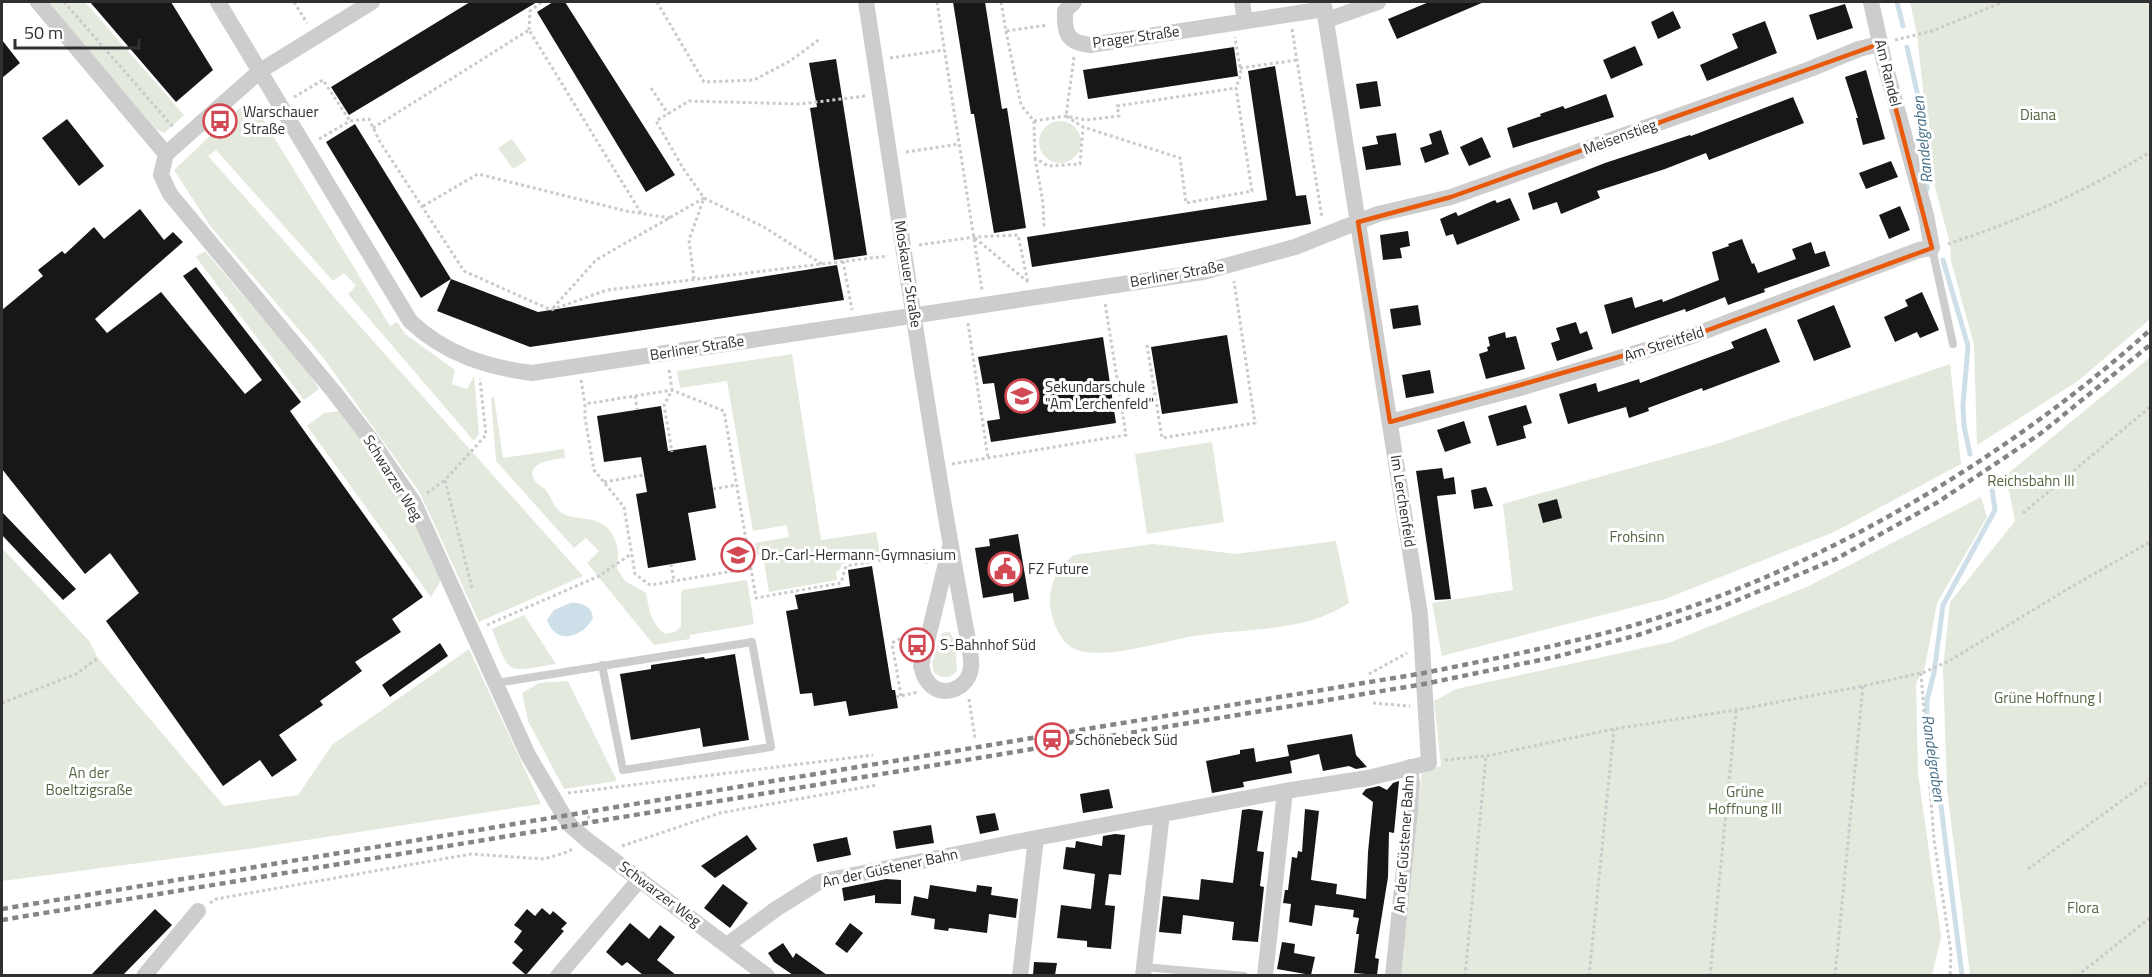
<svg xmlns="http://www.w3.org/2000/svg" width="2152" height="977" font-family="'Titillium Web',sans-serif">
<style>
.green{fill:#e3e9dd}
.water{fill:#cfdfe9}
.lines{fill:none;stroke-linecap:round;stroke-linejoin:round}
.stream{stroke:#cfdfe9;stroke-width:5}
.building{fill:#171717}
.path{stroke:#cacaca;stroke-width:3;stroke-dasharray:3 3;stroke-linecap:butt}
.service{stroke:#cdcdcd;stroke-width:8}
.minor{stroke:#cdcdcd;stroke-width:16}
.rail{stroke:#858585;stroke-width:4.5;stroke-dasharray:6 4.5;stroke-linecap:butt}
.marked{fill:none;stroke:#e8590c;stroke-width:4.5;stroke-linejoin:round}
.labels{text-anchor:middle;stroke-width:6;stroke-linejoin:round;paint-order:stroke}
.street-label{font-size:15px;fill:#303030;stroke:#fff}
.poi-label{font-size:15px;fill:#303030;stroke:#fff;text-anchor:start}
.park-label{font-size:15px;fill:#546742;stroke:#fff}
.water-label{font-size:16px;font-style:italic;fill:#47718a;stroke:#fff}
</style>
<rect width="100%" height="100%" fill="#fff"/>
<!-- green -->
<path class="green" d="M45,2h40l99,113 -20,18 -8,-4z
M1910,2h240v317l-72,62 -101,64 -3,-100 -23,-84 -1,-17 -17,-65 -16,-144z
M241,107l21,5 2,9 126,205 7,-4 8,12 50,36 -3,14 15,5 7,-13 5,58 -5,7 -126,-147 8,-8 -12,-13 -11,8 -117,-131 -8,6 375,420 -104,46 -59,-129 -95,-133 -114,-133 -37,-57z
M1039 142a21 21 0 1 1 42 0a21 21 0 1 1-42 0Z
M512,139l15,21 -14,9 -15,-21z
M205,251l104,122 10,16 -15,11 -108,-143z
M792,354l29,186 55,-8 5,25 -39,7 -2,6 -4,1 1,9 -68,12 -6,-37h-6l-2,-12 34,-6 -2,-12 -34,6 -26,-150 -47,7 -3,-17z
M2150,357v618h-180l-23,-186 -4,-121 7,-66 65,-81 -9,-46z
M1950,364l11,100 -127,68 -169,67 -223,57 -10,-53 81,-13 -10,-86 214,-60z
M494,397l9,61 61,-9 1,9c-10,1 -42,4 -30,23 3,4 8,6 11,9 6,8 7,17 16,23 16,9 33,1 47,17 10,12 10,24 8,39l8,12 21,12c3,17 5,30 19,41l10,-2 6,-6v-30l1,-6 65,-10 7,44 -64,11v4l-36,6 -67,-82 12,-12 -13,-13 -12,10 -78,-87 -5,-63z
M339,411l14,16 50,71 36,75 1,9 -9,15 -124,-171 17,-13z
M1212,442l12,80 -77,12 -12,-80z
M1981,497l6,20 -50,86 -12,64 -9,16 2,90 23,164 -9,38 -531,1 21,-205 19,-5 -7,-65 22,-12 215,-47 138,-56z
M1336,541l13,62c-45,30 -103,25 -155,33 -30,5 -87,24 -117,14 -16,-5 -25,-29 -27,-44 -1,-21 7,-40 24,-51l79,-11 83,10z
M2,548l88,94 8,16 126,148 74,-11 34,-50 137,-96 72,155 -286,44 -253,33z
M524,615l32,49c-49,7 -45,15 -64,-35z
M950,632l5,10 2,29c-7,8 -14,8 -23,2l-2,-10 10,-30z
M568,681l49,100 -53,8 -36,-68 -6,-28 17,-10z"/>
<!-- water -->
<path class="water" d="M570,603c11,-1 22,3 23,15 -11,20 -37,28 -46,2l7,-10z"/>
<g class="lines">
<!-- stream -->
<path class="stream" d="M1897,2l6,24
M1907,47l13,58 7,84
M1943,260l25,86 -5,59 1,21 6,28
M1962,976l-23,-186 -12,-59v-31l7,-27 9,-68 52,-95 -4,-28"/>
</g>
<!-- building -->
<path class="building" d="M90,2h81l42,68 -37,32z
M470,2h67l-188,113 -18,-28z
M553,2h12l110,173 -29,17 -109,-180z
M953,2h32l17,107 5,-1 19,120 -32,5 -20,-119h-3z
M1429,2h55l-87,37 -9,-20z
M1845,4l8,24 -36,12 -8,-25z
M1673,11l8,17 -23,11 -7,-17z
M1765,21l12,32 -70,28 -7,-16 38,-17 -6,-14z
M2,40l18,23 -18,15z
M1635,46l8,19 -32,14 -8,-19z
M1234,47l4,29 -150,23 -5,-29z
M836,59l31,196 -33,5 -24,-152 7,-1 -8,-44z
M1275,66l21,130 10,-1 5,29 -279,43 -5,-30 240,-37 -19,-129z
M1866,70l19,69 -22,6 -7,-27h2l-13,-41z
M1377,81l4,25 -21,3 -4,-25z
M1606,94l8,23 -101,31 -6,-20 34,-12 -1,-2 23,-8 2,3z
M1793,97l11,26 -95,37 -3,-7 -41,16 -68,22 3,7 -39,16 -4,-12 -24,8 -5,-17 77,-30 85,-28 1,1z
M67,119l37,47 -25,20 -37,-48z
M355,124l96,155 -30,19 -95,-156z
M1441,130l8,24 -24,9 -5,-15 12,-4 -3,-10z
M1396,133l5,32 -35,5 -4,-23 16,-3 -2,-8z
M1482,137l9,20 -22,9 -9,-19z
M1891,161l7,16 -32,12 -7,-16z
M1510,198l10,22 -63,25 -4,-11 -7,2 -6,-17 16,-7 2,4 37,-16 2,3z
M1900,206l10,24 -21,9 -10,-24z
M140,209l24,31 9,-8 10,10 -88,77 12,14 54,-41 84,102 17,-14 -79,-104 13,-9 105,135 -11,9 133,186 -31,22 9,13 -46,30 7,9 -42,30 3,4 -44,30 18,25 -25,17 -12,-17 -37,26 -117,-165 33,-28 -29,-40 -25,21 -83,-105v-159l41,-34 -5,-6 24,-19 3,3 29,-27 10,12z
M1408,231l2,15 -10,2 2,10 -19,2 -3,-25z
M1742,239l10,25 2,-1 4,10 38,-14 -4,-10 19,-7 4,12 10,-3 5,15 -66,23 1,3 -37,13 -3,-8 -39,15 -1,-3 -73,25 -8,-29 28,-8 3,11 27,-9 1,3 56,-22 -7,-28 17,-6 -1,-2z
M837,265l7,35 -314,47 -93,-36 14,-32 87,33z
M1922,292l17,38 -19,8 -3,-6 -22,10 -11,-25 24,-11 -3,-6z
M1418,305l3,20 -28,4 -3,-20z
M1834,305l17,42 -37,14 -17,-41z
M1576,322l4,12 7,-3 6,18 -36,12 -6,-18 9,-3 -4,-12z
M1766,328l14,34 -77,29 -1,-3 -54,20 1,3 -20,7 -3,-11 -58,17 -9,-30 37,-11 2,9 41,-13 1,4 94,-35 -3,-6z
M1505,332l1,6 10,-2 9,33 -39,10 -7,-25 9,-3 -1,-4 3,-1 -2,-9z
M1227,335l11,68 -76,11 -11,-67z
M1103,337l13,86 -125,19 -4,-21 13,-2 -6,-36 -11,1 -5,-27z
M1430,370l4,23 -28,5 -4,-23z
M1526,405l6,18 -9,3 3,12 -29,8 -9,-30z
M661,406l7,45 38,-6 10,63 -28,5 8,47 -48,8 -12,-74 11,-2 -6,-35 -37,5 -7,-46z
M1464,421l7,22 -26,9 -8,-22z
M1442,468l2,11 10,-2 2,17 -19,2 14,103 -16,1 -19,-129z
M1486,487l7,19 -19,3 -3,-19z
M1557,499l5,19 -19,5 -5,-19z
M2,512l74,77 -13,11 -61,-65z
M1018,534l11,65 -15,3 -1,-9 -30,5 -8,-50 15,-2 -1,-7z
M872,566l20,124h3l3,18 -49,8 -3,-15 -32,5 -2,-13 -12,1 -14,-83 12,-2 -3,-14 55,-9 -2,-16z
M440,643l8,13 -58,41 -8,-12z
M735,654l14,86 -46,7 -3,-19 -69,12 -11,-66 31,-5v-4l53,-8 1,2z
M1352,734l4,21 11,12 -11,2 -7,-3 -26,5 -4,-17 -29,7 2,12 -49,9 1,5 -32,6 -6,-32 34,-7v-4l14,-2 2,14 33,-6 -2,-11z
M1399,781l-5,52 -5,-1 -1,45 -13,81 4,1 -2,16 -23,-2 5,-39h-3l3,-16 -6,-1 1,-7 -39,-5 -3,21 -23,-4 2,-18 -8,-1 2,-13h3l4,-33 5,1 1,-7 4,1 3,-43 14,2 -8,69 26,4 -1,10 30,5 2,-47 5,-50 -11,-8 4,-5 13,-3 8,4 6,-7z
M1109,789l4,19 -30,5 -3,-19z
M1249,809l14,2 -6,40 7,1 -4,34 4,1 -6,55 -26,-2 2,-18 -51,-7 -2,19 -22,-2 4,-36 36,4 2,-21 32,4 9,-73z
M995,813l4,17 -19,4 -4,-18z
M931,825l3,18 -38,6 -3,-18z
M1115,834l10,1 -4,40 -12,-1 -4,31 10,1 -4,43 -24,-2v-6l-30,-3 4,-33 30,4 4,-35 -32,-5 3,-22 9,1 1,-7 26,5 1,-10z
M747,835l10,14 -42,29 -14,-12z
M847,837l4,18 -34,7 -4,-18z
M886,879l15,1v24l-26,-1v-8l-31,6 -2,-13z
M723,884l25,19 -18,25 -26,-20z
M930,885l46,7 1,-7 15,2 -1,8 27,4 -2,19 -27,-4 -2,19 -38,-5 -1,3 -14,-2 1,-10 -24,-4 3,-19 14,3z
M542,908l8,7 3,-4 14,12 -6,6 3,2 -38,44 -14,-12 11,-13 -9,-8 8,-11 -8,-6 13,-16 8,7z
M155,909l17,16 -49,50h-32z
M630,923l19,16 11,-14 15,12 -18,23 19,15h-33l-16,-13 -5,4 -16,-14z
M850,923l13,10 -16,20 -12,-9z
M1282,942l13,2 -1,9 21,4 -4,18 -34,-6z
M783,943l10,15 3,-5 31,22h-34l-19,-13 -6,-9z
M1034,962l23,1 -2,12h-22z"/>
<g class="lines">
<!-- path -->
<path class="path" d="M64,2l110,126
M294,2l13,21
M657,2l47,80 50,-2 36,-19 30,-22
M937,2l45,288
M1001,2l5,29 42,-6
M1292,29l30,189
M529,30l1,-19 12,-9
M1006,31l15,74 13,16 1,37 13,8 32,-2 3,-37
M1895,40l37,-9 71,-29
M1074,57l-8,59 17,11 97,31 6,45 66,-12 -16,-103 5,-14 -6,-37
M890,58l54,-8
M1240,68l57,-8
M651,88l17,26
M294,97l29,-17 27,41
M1034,121l32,-5 21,4 32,-4 -2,-10 119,-18
M373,128l156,-98 112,183
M319,139l31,-18 19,-2 11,23 84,129 87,39 56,-20 281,-34
M906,152l53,-8
M1035,158l8,45 1,24
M423,206l55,-32 148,37 44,7
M975,238l53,44
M1948,244c70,-23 139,-53 202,-92
M919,245l55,-8 44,-2 10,48
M843,261l9,49
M694,279l-5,-39 15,-42 60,29 58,37
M553,308l43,-48 108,-62 -21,-30 -27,-47 33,-20 111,3 66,-8
M968,323l20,135
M1147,345l15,93 93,-15 -21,-142
M669,370l3,20 -8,15 8,47
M581,380l4,24
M635,396l2,13
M952,464l174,-29 -21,-132
M604,482l40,-7
M2149,485l1,-1
M713,489l24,-4
M427,493l18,-13
M2023,513l127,-106
M671,564l3,17
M751,568l-101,17 -15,-11 -11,-67 -30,-37 -9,-52v-14l87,-14 52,21 32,187 85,-15 5,-17 60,-10 23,7
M472,588l-27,-108 41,-45 -6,-56
M487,625l112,-49 32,-22
M1921,673l13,167 17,112 -1,24
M1369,674l38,-21
M901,696l-9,-53 20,-11
M896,697l22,-5
M969,699l6,39
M2,703l74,-29 22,-16
M1373,703l37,3
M1445,760l41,-4 128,-27 122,-19 127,-24 62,-14 24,-11 122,-74 79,-45
M568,793l305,-38
M583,812l10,9
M622,846l98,-33 157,-28
M2028,869l122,-89
M210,903l6,-4 255,-45 73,5 23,-7 7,-4
M1465,976l21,-220
M1589,976l25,-247
M1710,976l26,-266
M1835,976l28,-290
M2077,976l73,-58"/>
<!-- service -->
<path class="service" d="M1932,248l21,96
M496,683l256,-41 19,105 -148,23 -21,-105
M1144,967l100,9"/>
<!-- minor -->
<path class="minor" d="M38,2l128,152
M218,2l192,319c35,33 76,46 122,52l671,-101 92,-25 83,-33 73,-17 359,-128 49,-20 20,-5
M866,2c33,212 62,426 102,638 1,8 4,18 3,27 -2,23 -32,34 -45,12 -3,-3 -3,-9 -5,-13l29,-119
M1074,2l-9,9c-1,23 2,31 25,34l235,-36
M1242,2l3,19
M1327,20l51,-18
M166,154l-5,21 9,19 164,198 37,48 43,63 114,252 36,61 7,10 16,14 180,136
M166,154l94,-83 112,-69
M1390,422l130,-34 169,-51 230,-87 13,-2 -6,-33 -42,-154 -13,-59
M727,945l49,-36 43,-27 217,-44 249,-47 83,-13 61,-15 -9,-149 -97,-612
M144,976l54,-65
M558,976l82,-97
M1020,976l16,-138
M1143,976l19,-162
M1265,976l20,-185
M1393,976l17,-165 2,-28 -2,-16"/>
<!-- rail -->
<path class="rail" d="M2,909l1422,-236c69,-14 139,-28 207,-47 161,-47 319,-135 450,-238 24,-19 47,-38 69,-58
M2,920l1422,-236 131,-27 83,-22 83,-28 115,-48 102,-57 102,-68 110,-89"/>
</g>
<!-- marked area -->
<path class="marked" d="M1879,44l53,204 -243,89 -299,85 -32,-200 93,-25z"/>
<!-- icons -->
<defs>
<symbol id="bus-ring" viewBox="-11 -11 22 22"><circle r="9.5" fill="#fff" stroke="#d24853" stroke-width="1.5"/><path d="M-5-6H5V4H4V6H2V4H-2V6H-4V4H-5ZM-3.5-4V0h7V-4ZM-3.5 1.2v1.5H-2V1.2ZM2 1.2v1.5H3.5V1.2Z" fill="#d24853"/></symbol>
<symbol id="school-ring" viewBox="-11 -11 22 22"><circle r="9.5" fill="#fff" stroke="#d24853" stroke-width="1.5"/><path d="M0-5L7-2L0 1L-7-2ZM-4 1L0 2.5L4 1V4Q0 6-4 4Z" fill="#d24853"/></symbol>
<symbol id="civic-ring" viewBox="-11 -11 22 22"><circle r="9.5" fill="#fff" stroke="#d24853" stroke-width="1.5"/><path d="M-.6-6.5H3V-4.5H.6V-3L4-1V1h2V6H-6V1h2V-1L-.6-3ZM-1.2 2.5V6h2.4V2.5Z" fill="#d24853"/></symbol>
<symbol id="station-ring" viewBox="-11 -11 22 22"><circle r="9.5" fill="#fff" stroke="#d24853" stroke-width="1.5"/><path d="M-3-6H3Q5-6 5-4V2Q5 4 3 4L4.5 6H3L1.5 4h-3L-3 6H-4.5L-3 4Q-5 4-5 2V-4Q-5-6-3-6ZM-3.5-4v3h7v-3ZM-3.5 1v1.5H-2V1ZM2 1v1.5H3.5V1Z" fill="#d24853"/></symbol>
</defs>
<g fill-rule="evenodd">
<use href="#bus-ring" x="201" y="102" width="38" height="38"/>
<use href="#school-ring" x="1003" y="377" width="38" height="38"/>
<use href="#school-ring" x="719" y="536" width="38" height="38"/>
<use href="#civic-ring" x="986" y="550" width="38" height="38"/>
<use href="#bus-ring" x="898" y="626" width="38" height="38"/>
<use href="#station-ring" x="1033" y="721" width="38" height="38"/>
</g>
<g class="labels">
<!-- street labels -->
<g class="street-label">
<text transform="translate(1136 37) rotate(-8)" y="5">Prager Straße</text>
<text transform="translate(1888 73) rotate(76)" y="5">Am Randel</text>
<text transform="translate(1620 137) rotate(-20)" y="5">Meisenstieg</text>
<text transform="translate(908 274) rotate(81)" y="5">Moskauer Straße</text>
<text transform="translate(1177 274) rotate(-10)" y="5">Berliner Straße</text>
<text transform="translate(1664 344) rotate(-18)" y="5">Am Streitfeld</text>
<text transform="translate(697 348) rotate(-9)" y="5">Berliner Straße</text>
<text transform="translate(393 478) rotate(58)" y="5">Schwarzer Weg</text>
<text transform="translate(1403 501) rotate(81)" y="5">Im Lerchenfeld</text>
<text transform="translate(1404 844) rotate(-86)" y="5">An der Güstener Bahn</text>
<text transform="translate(890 868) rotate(-12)" y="5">An der Güstener Bahn</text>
<text transform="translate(660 894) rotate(37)" y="5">Schwarzer Weg</text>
</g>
<!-- poi labels -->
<g class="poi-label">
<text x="243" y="117">Warschauer<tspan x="243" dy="17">Straße</tspan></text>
<text x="1045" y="392">Sekundarschule<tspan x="1045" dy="17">"Am Lerchenfeld"</tspan></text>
<text x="761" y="560">Dr.-Carl-Hermann-Gymnasium</text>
<text x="1028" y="574">FZ Future</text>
<text x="940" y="650">S-Bahnhof Süd</text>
<text x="1075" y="745">Schönebeck Süd</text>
</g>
<!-- park labels -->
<g class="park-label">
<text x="2038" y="120">Diana</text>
<text x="2031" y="486">Reichsbahn III</text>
<text x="1637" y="542">Frohsinn</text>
<text x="2048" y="703">Grüne Hoffnung I</text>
<text x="89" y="778">An der<tspan x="89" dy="17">Boeltzigsraße</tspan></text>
<text x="1745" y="797">Grüne<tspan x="1745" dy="17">Hoffnung III</tspan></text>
<text x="2083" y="913">Flora</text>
</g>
<!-- water labels -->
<g class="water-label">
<text transform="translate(1922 140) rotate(-96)" y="6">Randelgraben</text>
<text transform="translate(1934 758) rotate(82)" y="6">Randelgraben</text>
</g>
</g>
<!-- border -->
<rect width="2152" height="977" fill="none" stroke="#303030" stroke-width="6"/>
<!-- scale -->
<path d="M15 39v9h124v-9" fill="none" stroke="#303030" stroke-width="3"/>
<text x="24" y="39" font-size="18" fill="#303030" stroke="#ffffff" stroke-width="4.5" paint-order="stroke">50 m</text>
</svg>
